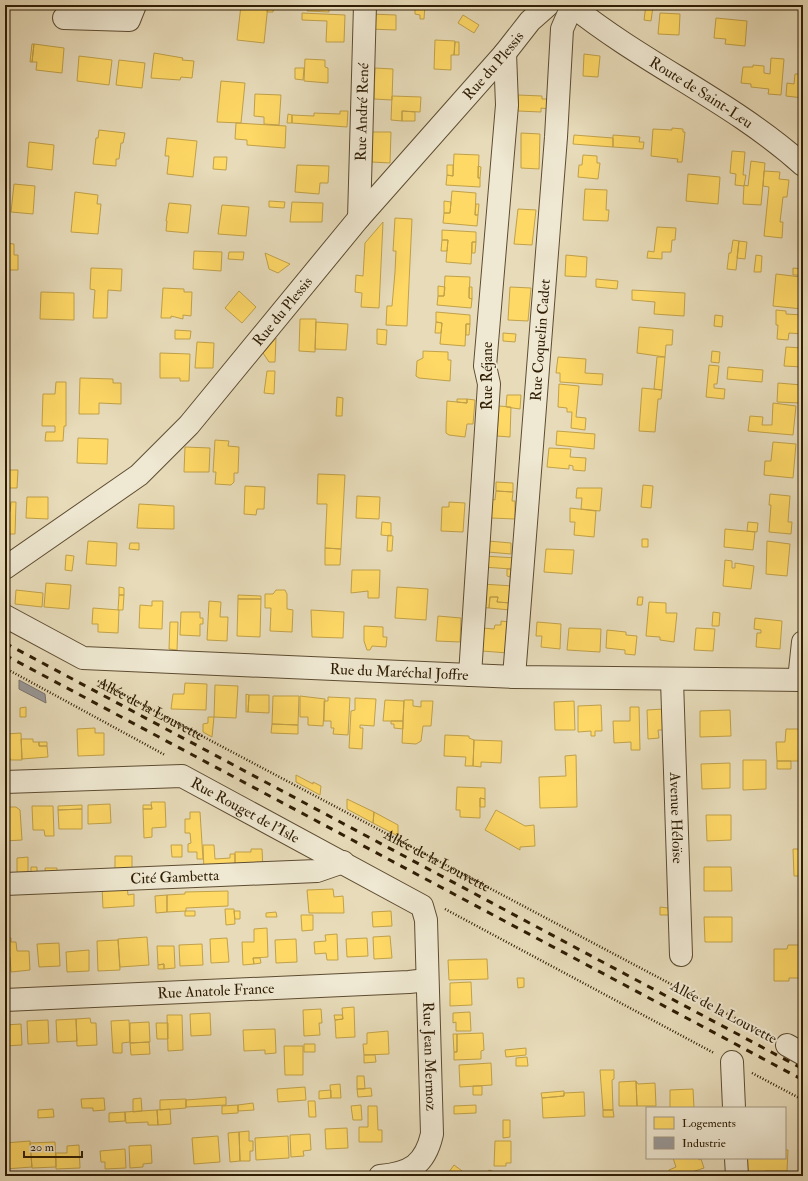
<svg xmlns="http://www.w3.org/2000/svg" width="808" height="1181" font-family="'IM FELL Double Pica',serif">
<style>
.homes{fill:#ffd966;stroke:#c1a149}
.industry{fill:#999;stroke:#79746c}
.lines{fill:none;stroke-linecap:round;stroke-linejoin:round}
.minor-casing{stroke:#5d4c31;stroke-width:24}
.path{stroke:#2f1d04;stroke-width:2.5;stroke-dasharray:1 2;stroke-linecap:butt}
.minor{stroke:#efe8d2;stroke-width:22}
.rail{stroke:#2f1d04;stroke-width:3;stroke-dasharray:7 7;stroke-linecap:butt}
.labels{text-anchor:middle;stroke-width:4;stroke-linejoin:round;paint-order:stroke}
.street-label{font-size:15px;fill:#2f1d04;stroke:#efe8d2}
</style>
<rect width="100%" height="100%" fill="#e7dbb9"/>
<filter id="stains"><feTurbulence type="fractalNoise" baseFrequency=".005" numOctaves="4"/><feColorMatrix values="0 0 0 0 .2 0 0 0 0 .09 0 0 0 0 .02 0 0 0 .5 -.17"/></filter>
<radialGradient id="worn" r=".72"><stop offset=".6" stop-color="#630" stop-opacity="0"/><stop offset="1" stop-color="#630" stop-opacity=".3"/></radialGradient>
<!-- homes -->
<path class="homes" d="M69,5h37l-1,7 -36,-5z
M162,5h29v4l-29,-3z
M241,5h27l-4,38 -27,-3z
M268,5h6l-1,7h-6z
M307,5h22v7l-22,-1z
M415,5h10l-1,14h-4v-4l-5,-1z
M630,5h11l-3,5z
M646,5l7,1 -2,15 -7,-1z
M780,5h18l-1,4z
M302,13l43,2 -1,27h-18l1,-21 -25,-1z
M660,13l20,1 -1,21 -21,-1z
M370,14l26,1v15l-27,-1z
M463,15l16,10 -5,8 -16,-10z
M716,18l31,3 -2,25 -20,-2 1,-5 -12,-1z
M435,40l20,1 -1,14h-3v15l-17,-1z
M455,42h4v13h-5z
M32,44h2l-2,18h-2z
M34,44l30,4 -2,25 -26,-3 1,-8h-5z
M154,53l29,5 -1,2 12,1 -2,17 -11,-1 -1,3 -29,-2z
M584,54l16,2 -2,21 -15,-1z
M79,56l33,4 -3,25 -32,-4z
M771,58l13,1 -3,36 -13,-1 1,-5 -18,-2v-3l-10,-1 2,-16h10v-2l11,1v7l6,1z
M305,59l20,1v7l3,1v15l-24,-2z
M119,60l26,3 -3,25 -26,-3z
M295,68h9l-1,12 -8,-1z
M375,68l18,1 -1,31 -18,-1z
M795,74h8v24l-17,-2 1,-13 7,1z
M221,81l24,2 -4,40 -24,-1z
M255,94l26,1 -2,30 -15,-1v-7l-10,-1z
M518,95l24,1v3h7v10l-8,-1v4l-23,-1z
M392,96l29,1 -1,15 -18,-1v10l-11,-1z
M340,111h8l-1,16 -55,-4v-8l22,1v-3l26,1z
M402,111l13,1v9h-13z
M288,114l4,1v8h-5z
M236,123l50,3 -1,22 -38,-3v-5l-12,-1z
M672,128l11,1v3h2l-3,30h-5l1,-3 -27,-3 2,-27 19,1z
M99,130l26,3 -2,10h-2l-2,16h-3v7l-23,-2 3,-26h2z
M372,132h19l-1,31 -18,-1z
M521,133l19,1 -1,35 -18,-1z
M574,135l39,3v9l-40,-3z
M613,135l27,2 -1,5h5l-1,7 -30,-2z
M167,138l30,3 -4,36 -26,-3 2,-18h-4z
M29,142l25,3 -2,25 -25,-3z
M732,151l13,1 -2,23h3l-2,11 -9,-1 1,-11 -6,-1z
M454,154l25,1 -1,23h2v9l-34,-2 1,-10 6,1z
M583,155l14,1v7h3l-2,16 -20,-2 1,-12h3z
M214,157h13l-1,13 -13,-1z
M751,161l14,2 -4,42 -18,-1 1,-19 4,1z
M297,165l32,1 -1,17h-8l-1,11 -24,-2z
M447,165h6v11l-6,-1z
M478,166l3,1 -1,11h-2z
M764,171l16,1 -1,7 10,1 -2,17h-4l-3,25h3l-1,16 -18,-2 5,-49 -6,-1z
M688,174l32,3 -2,27 -32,-3z
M14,184l21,2 -2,28 -22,-2z
M585,189l22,1 -1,20h3l-1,11 -25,-1z
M452,191l24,2 -1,22h3l-1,11 -34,-3 1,-10h6z
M75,192l23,3 -1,9h4l-3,30 -27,-2z
M269,201l16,1 -1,6 -15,-1z
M444,201l7,1 -1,11h-6z
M292,202l31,1 -1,19h-32z
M169,203l22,2 -3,28 -22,-2 1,-10h-1z
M476,204h3l-1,11h-3z
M222,205l27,2 -3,29 -28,-2z
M518,209l18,1 -4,35 -18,-1z
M395,218l17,1 -5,107 -21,-1 1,-19h5l3,-34 1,-21h-3z
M383,222l-4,86 -18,-1 1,-14 -7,-1 1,-17 7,1 2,-33z
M657,227l19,1 -1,12h-3l-1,12h-9v7l-15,-1 1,-7 6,1z
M442,230l34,2v10h-4l-1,22 -25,-2 2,-22h-6z
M442,240h6l-1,11h-6z
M733,240l6,1 -3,29 -9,-1 2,-16h2z
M739,241l8,1 -2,17 -8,-1z
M472,242h4l-1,11h-3z
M5,243l9,1v11h4v15h-13z
M194,251l28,1 -1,19 -28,-2z
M229,252h15l-1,8 -15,-1z
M265,253l25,11 -12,9 -9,-4z
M566,255l21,2 -1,20 -21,-1z
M756,255l6,1 -1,16h-7z
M91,268l31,1 -1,22 -13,-1 -1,28h-14l2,-28 -5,-1z
M793,268l10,1v6h-10z
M776,274l25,3 -1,20h3l-1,12 -29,-3z
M445,276l25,1 -1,21 3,1 -1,9 -34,-3 1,-9h6z
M596,279l22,2 -1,8 -21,-2z
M438,286l7,1 -1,9h-6z
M469,287h3v12l-3,-1z
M510,287l21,1 -3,33 -20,-1z
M163,288l21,1v3h8l-1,24 -8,-1v4l-12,-3v2h-10z
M632,290l53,3 -1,23 -30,-2 1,-12 -23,-2z
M239,291l17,16 -14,16 -17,-15z
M41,292l33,1v27l-34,-1z
M776,310l10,1v3l17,1v19l-14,-1 -1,7 -11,-1 1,-14h-2z
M436,312l34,3v9h-4l-1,22 -25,-2 2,-21 -6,-1z
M715,315l8,1 -1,11 -8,-1z
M300,319h16l-1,33 -16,-1z
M316,322l32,2 -2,26 -31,-1z
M436,322l6,1 -1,10h-6z
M466,324h4l-1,11h-3z
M639,327l34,3 -1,15h-6l-1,12 -28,-4z
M377,329l10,1 -1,15 -9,-1z
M175,330l16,1 -1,8h-15z
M503,333l13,1 -1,8 -12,-1z
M276,338l-1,24h-6l-6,-9z
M197,342l17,1 -1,25h-18z
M786,347l17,1v19l-19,-1z
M423,351l25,1v8h3l-1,21 -31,-3 -3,-2 1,-15 6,-3z
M712,351l8,1 -1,11 -8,-1z
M160,353l30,1 -1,27h-9v-3h-20z
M558,357l28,2 -1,14 18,1 -1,11 -42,-3v-9h-4z
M657,357h8l-3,33 -8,-1z
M709,365l10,1 -2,18h-3v4l11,1 -1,10 -18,-2z
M728,367l35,3 -1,12 -35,-3z
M267,371h8l-1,23 -10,-1z
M80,378l33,1v4h8v21l-22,-1v11h-20z
M56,382h10v44h-2l-1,15h-18l1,-9h9v-6h-13l1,-32h12z
M778,383l24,2 -2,18 -23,-1z
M559,384l20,2 -3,31 10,1 -1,12 -14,-2 1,-16h-5v-4l-9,-1z
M642,388l20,2 -1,9h-3l-3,33 -16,-1z
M507,395h14l-1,14 -14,-2z
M337,397l6,1 -1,18h-6z
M457,399h10v4l-10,-1z
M467,399l8,1 -2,24h-6l-2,13 -16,-2 -3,-2v-8l1,-24 20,2z
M773,403l23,3 -3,29 -45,-4 2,-15 13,1 -1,8h10z
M499,406l12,1 -1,30 -13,-1z
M557,431l38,3 -1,15 -38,-4z
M78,438l30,1 -1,25 -30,-1z
M215,440l14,1 -1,5 11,1 -1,26h-4v9l-3,3 -16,-1 1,-12h-3z
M773,442l23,2 -3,34 -29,-3 1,-14h6z
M185,447l25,1 -1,24h-25z
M549,448l22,1 -1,8 16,1 -1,13 -12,-1v-4l-4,-1v4l-22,-2z
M5,470h13l-1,18h-12z
M318,474l27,1 -4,74 -16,-1 2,-44h-10z
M496,482l17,1v9l-17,-1z
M643,485l10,1 -2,22 -10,-1z
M245,486l20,1 -1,22h-7l-1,6 -12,-1z
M577,488h25l-2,23 -19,-2 1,-11h-6z
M496,491l17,1 -1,9h3v18l-24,-1v-19l4,1z
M770,494l20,2 -2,26h4l-1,12 -22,-2 2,-27h-2z
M357,496l23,1 -1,22 -23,-1z
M27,497h21v22l-22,-1z
M11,502h5l-1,32h-10v-22h5z
M449,502l16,1 -2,29 -22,-1 1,-24h7z
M139,504l35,2v23l-37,-1z
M570,508l26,3 -2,26 -20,-2 1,-13h-5z
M382,522l9,1v13l-10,-1z
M748,522l10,1 -1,9 -10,-1z
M725,529l30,3 -2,18 -29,-3z
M388,535l5,1 -1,15h-5z
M642,539h6v8h-6z
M88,541l29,2 -1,23 -30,-2z
M488,541l23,2v11l-23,-2z
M767,541l23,3 -3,32 -21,-2z
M130,543h9v7l-10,-1z
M325,548l16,1 -1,16h-15z
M546,549l28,1 -2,24 -28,-2z
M66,555l8,1 -2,15 -7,-1z
M484,556l32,2 -3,27h-3l1,-16 -28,-2z
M725,560l7,1v7h3v-5l19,3 -3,23 -28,-3z
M507,569h4l-1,8 -3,-1z
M352,570h28l-1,28h-11v-7l-17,2z
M46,583l25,2 -2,24 -25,-2z
M482,584l31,2 -2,17 -14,-1 1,-5h-8l-1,11 -9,-1z
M119,587l5,1v7h-5z
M397,587l31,2 -2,31 -31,-2z
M16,590l27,3 -1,14 -27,-3z
M276,590h9l2,4v15l6,1 -1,22 -22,-1 1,-23h-6v-14h8z
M119,595h5l-1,15h-5z
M238,595l23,1v3h-23z
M490,597h8l-1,5 14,1 -1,7 -21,-2z
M638,597h5l-1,8h-5z
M238,599h23l-1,38 -23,-1z
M152,601h11l-1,28 -23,-1 1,-23 12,1z
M209,601l12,1 -1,15h8l-1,24 -20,-1z
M649,602l17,1v10h11l-3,29 -14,-2v-3l-14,-1z
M93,608l26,2 -1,23 -20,-1v-8h-6z
M311,610l33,2 -1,26 -31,-1z
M181,612h19v6h3v6h-3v12l-20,-1z
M713,612l7,1 -1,13h-7z
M438,616l23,2 -1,24 -24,-1z
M755,618l27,3 -2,28 -24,-2 1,-14h4v-3l-7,-1z
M501,621l8,1 -1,31 -26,-2 1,-23 11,1 1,-4h6z
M170,622h8l-1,28 -8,-1z
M537,622l24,2 -1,25 -19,-2 1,-11h-6z
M364,626l19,1v10h4l-1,10 -14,-1 -2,4h-3l-3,-9z
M569,628l32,1 -1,23 -33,-2z
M696,628l19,1 -2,22 -19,-1z
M607,630l19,2v3l11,1 -2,19 -10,-1v-4l-19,-2z
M185,683l22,1 -1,26 -35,-1 2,-15h11z
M215,685l23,1 -2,32 -22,-1z
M246,694l3,1 -1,17h-2z
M249,695h20v18l-21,-1z
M273,696h26l-1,29 -26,-1z
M300,696l25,3 -2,27 -15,-1v-8h-8z
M328,697l22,1 -2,37 -15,-1 1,-6h-3v-7h-7v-20h4z
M355,698l21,1 -2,27 -14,-1v3h3l-1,21 -13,-1 2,-37 4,-1z
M385,700l19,1 -1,20h-20z
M404,700h9v6l8,1v-6h12l-2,25h-8l-2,15 -5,3 -14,-1z
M574,701l1,29h-20l-1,-28z
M601,705l1,26h-7v5h-4v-5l-13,1v-26z
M26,707v10h-6v-9z
M630,707h9l1,43h-9v-8l-17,1 -1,-22h17z
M664,709v21h-6l1,8 -11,1 -1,-29z
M730,710l1,26 -31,1v-26z
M208,717h6l-2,20 -9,-5v-8l5,-1z
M391,721h12v8l-9,-1v-4h-3z
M272,724l26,1v9l-27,-1z
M95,728v5h9v22l-26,1 -1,-27z
M786,729h14l1,32h-24l-1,-19h9z
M21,733l1,27h-12v-2h-5v-24z
M445,735l24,1v2l5,2 -1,26h-8l1,-9 -22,-1z
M21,739h12v3h6v4h8l1,11 -26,2z
M474,740l28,1 -1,22 -20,-1v5l-8,-1z
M39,742h8v4h-8z
M576,755l1,52 -37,1 -1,-31 27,-1 -1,-20z
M743,760h23v29l-23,1z
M777,761h14v8h-14z
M730,763v25l-28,1 -1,-25z
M296,775l17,9v-2l8,4 -1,9 -24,-13z
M457,787l28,1v11l-5,-1v20l-20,-1v-7h-4z
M480,798l5,1v8h-5z
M347,799l27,13 -1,11 -26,-14z
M151,802h14l1,25 -14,1v9l-8,1 -1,-29h9z
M110,804l1,19 -23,1v-19z
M82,805v4l-24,1v-4z
M143,805h8l1,4h-9z
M32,806h21l1,30h-9l-1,-6h-11z
M9,807h7l4,3 2,30 -17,1v-31z
M82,809v20h-23l-1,-19z
M496,810l29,16 9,-1 1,21 -15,1v3l-35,-20z
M190,812h10l3,47h-6v-7h-9v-8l3,-1 -1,-10h-5v-14h5z
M374,812l24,13v11l-25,-13z
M706,815h25v25l-24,1z
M171,845h11v12h-10z
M203,845h11l1,14 15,-1v-4h5v16l-31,1z
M251,849h11l1,20 -28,1v-18h16z
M793,849h9v27h-8z
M115,856h17v18l-17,1z
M28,857v21l-11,1v-21z
M31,867h6v8l-6,1z
M704,867h27l1,24h-28z
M45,868h12v10h-11z
M127,886l1,9 6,-1v12l-31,2 -1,-21z
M333,889l1,8 9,-1 1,17h-35l-2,-23z
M228,891v15l-42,2v3l-19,1v-17l18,-1v-2z
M167,895v17l-11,1 -1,-17z
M660,907l8,1 1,7h-9z
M225,909h9l1,15 -9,1z
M185,911h10v5h-10z
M234,911h6v8h-5z
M391,911l1,15 -19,1 -1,-15z
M276,912l1,5h-11v-4z
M301,915h12v15l-11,1z
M704,917h28v25h-27z
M267,928l1,29 -15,1 1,6 -11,1 -1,-23h12v-13z
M337,934l1,26h-11l-1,-7 -11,1 -1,-12 12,-1 -1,-6z
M390,936l2,22 -18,1 -1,-22z
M147,937l2,28 -29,2 -2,-28z
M6,938h5v4h5l1,9h12l1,19 -19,2 -1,-15h-3z
M227,938l2,24 -18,1 -1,-24z
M367,938l1,18 -21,1 -1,-18z
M296,939l1,23 -21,1 -1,-23z
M118,940l2,30 -22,1 -1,-30z
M59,943l1,23 -21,1 -2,-23z
M202,944l1,21 -23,1 -1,-21z
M788,945h12v33h-11v3h-15v-32h13z
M157,946h17l1,22 -11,1v-5l-6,1z
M89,950v21l-22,1 -1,-20z
M253,958h7l1,5 -7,1z
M487,959l1,20 -39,1 -1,-20z
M164,964v5h-6v-4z
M517,978h7v9l-6,1z
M471,982l1,23 -22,1v-23z
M354,1007l1,30 -19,1 -1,-18 8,-1 -1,-11z
M321,1009l1,14h-3l1,12 -16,1 -1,-26z
M470,1012l1,19h-15v-9l-3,1v-10z
M210,1013l1,22 -20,1 -1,-22z
M167,1015h15l1,35 -15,1z
M334,1015h8l1,4 -8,1z
M90,1018l1,5h5l1,22 -20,1 -1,-27z
M76,1019l1,22 -20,1 -1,-22z
M48,1020l1,23 -21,1 -1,-23z
M129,1020l1,22 -8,1v10h-9l-2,-32z
M149,1022l1,20 -20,1v-20z
M156,1023h12v16h-11z
M21,1024l1,21 -17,1v-21z
M275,1029l1,24 -11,1v-4l-21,1 -1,-21z
M388,1031l1,23 -25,1 -1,-11h4v-11z
M483,1033l1,17 -3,1v8l-27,1v-8h3v-18z
M453,1034h4v18h-3z
M149,1042l1,12 -19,1 -1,-12z
M304,1044h11v8h-11z
M284,1046h19v29h-18z
M526,1048v7l-20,2 -1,-7z
M364,1055h11l1,7 -12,1z
M527,1057l1,9h-12v-8z
M491,1063l1,22 -32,2 -1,-22z
M600,1070h14v9l-2,1 1,30h-10z
M357,1076h7l1,13h-8z
M636,1081l1,25h-18v-24z
M636,1081l2,3 17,-1 1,23h-19z
M340,1084l1,14h-10l-1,-13z
M473,1086h9v9h-9z
M305,1087l1,13 -28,2 -1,-13z
M371,1088l1,8 -14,1 -1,-8z
M693,1089l1,19h-24v-18z
M331,1090v8l-12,1v-8z
M564,1091v5l-22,2 -1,-5z
M584,1092l1,24 -42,2 -1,-20 22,-2v-3z
M226,1097v8l-40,2v-7z
M104,1098l1,12 -12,1v-3h-11l-1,-9z
M141,1098l1,13 -9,1v-13z
M186,1099v9l-26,2v-10z
M308,1101h7l1,16h-7z
M253,1103l1,7 -16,1v-6z
M238,1105v8l-16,1v-8z
M361,1105l1,15h-9l-2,-14z
M476,1105v8l-22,1v-8z
M368,1106h9l1,24h4v12h-23v-15h9z
M53,1109l1,8 -16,1v-8z
M170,1109l1,15 -13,1 -1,-15z
M157,1110l1,15h-10v-3l-22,1 -1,-11z
M603,1110h10l1,7h-11z
M125,1112v9l-16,1v-9z
M503,1120h7v17l-7,1z
M347,1128l1,20 -22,1 -1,-20z
M249,1131v10h4v10h-3v10h-10l-1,-29z
M239,1132l1,29 -10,1 -2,-29z
M310,1134l1,16 -8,1 1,5 -13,1 -1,-22z
M218,1136l2,26 -26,2 -2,-26z
M288,1136l1,22 -33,2 -1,-22z
M30,1141l2,26 -27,2v-26z
M495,1141h16v22h-5v3h-12z
M55,1142l1,25 -24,1 -2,-25z
M79,1145l1,23 -24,1v-16h11v-7z
M151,1145l1,18 -9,1v3l-13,1 -1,-22z
M125,1149l1,19 -21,1v-7h-4l-1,-11z
M785,1150h3l-1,21h-22v5h-18v-18h38z
M673,1158h25l1,2 2,-1 3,9 -24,8h-9l-2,-6 7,-3z
M454,1165l15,11h-23z
M489,1170l18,6h-21z
M550,1174h20v2h-20z"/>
<!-- industry -->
<path class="industry" d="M19,680l26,14 1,9 -27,-14z"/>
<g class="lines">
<defs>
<g id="minor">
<path id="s2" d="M571,5c73,59 162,97 232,160"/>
<path d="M64,18l65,2 6,-15"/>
<path id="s3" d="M359,218l6,-213"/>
<path id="s4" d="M5,568l134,-93 50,-50 170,-207 146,-165 25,-32 17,-15"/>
<path id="s5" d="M5,616l78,42 431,19 289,3"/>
<path d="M470,675l19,-291 -4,-18 22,-261 -2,-52"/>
<path id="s6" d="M514,677l42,-540 6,-108 10,-23"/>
<path id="s7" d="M672,680l9,275"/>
<path d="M799,680l4,-38"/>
<path id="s8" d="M5,782l177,-6 240,130 4,14 6,214c-7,31 -22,39 -52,42"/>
<path id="s9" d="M5,884l312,-13 26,-9"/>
<path id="s10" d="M5,1000l404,-18 18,-2"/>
<path d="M787,1045l16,9"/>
<path d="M732,1062l2,46"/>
<path d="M736,1158l1,18"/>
</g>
</defs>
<!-- minor casing -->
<use href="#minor" class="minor-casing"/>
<!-- path -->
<g class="path">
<path d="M5,668l160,87"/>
<path id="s1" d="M98,681l671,355"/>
<path d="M445,909l269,144"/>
<path d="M752,1073l51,27"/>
</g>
<!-- minor -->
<use href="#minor" class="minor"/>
<!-- rail -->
<path class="rail" d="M5,643l798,426
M5,655l798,425"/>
</g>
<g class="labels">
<!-- street labels -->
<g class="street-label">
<text dy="5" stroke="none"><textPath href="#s4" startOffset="705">Rue du Plessis</textPath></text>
<text dy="5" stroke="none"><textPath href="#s2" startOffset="157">Route de Saint-Leu</textPath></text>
<text dy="5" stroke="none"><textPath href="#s3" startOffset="106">Rue André René</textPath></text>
<text dy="5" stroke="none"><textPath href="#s4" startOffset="381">Rue du Plessis</textPath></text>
<text dy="5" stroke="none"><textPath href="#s6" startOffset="338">Rue Coquelin Cadet</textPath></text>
<text transform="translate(487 376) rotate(-90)" y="5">Rue Réjane</text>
<text dy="5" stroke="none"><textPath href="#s5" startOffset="405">Rue du Maréchal Joffre</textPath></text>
<text dy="5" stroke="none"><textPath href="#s1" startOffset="60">Allée de la Louvette</textPath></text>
<text dy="5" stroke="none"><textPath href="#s8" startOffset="249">Rue Rouget de l'Isle</textPath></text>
<text dy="5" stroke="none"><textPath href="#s7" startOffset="138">Avenue Héloïse</textPath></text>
<text dy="5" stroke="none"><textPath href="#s1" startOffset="384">Allée de la Louvette</textPath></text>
<text dy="5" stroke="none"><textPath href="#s9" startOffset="170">Cité Gambetta</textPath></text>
<text dy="5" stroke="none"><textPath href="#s10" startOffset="211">Rue Anatole France</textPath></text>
<text transform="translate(724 1012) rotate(28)" y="5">Allée de la Louvette</text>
<text dy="5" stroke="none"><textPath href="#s8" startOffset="601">Rue Jean Mermoz</textPath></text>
</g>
</g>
<!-- margin -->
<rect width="808" height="1181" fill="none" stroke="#e7dbb9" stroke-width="20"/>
<rect x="6" y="6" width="796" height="1169" fill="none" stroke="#2f1d04" stroke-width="2"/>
<rect x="10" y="10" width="788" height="1161" fill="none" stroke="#2f1d04"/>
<!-- legend -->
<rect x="646" y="1107" width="140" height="52" fill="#efe8d2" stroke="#a29780"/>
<rect x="654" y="1117" width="20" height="12" fill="#ffd966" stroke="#a29780"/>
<text x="682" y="1127" font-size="12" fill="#2f1d04">Logements</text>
<rect x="654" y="1137" width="20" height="12" fill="#999999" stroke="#a29780"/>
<text x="682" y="1147" font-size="12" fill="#2f1d04">Industrie</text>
<!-- scale -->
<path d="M24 1151v6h58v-6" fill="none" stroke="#2f1d04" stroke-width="2"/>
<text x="30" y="1151" font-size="12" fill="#2f1d04" stroke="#efe8d2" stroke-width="3" paint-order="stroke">20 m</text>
<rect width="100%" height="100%" filter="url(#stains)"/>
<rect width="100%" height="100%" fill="url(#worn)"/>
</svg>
